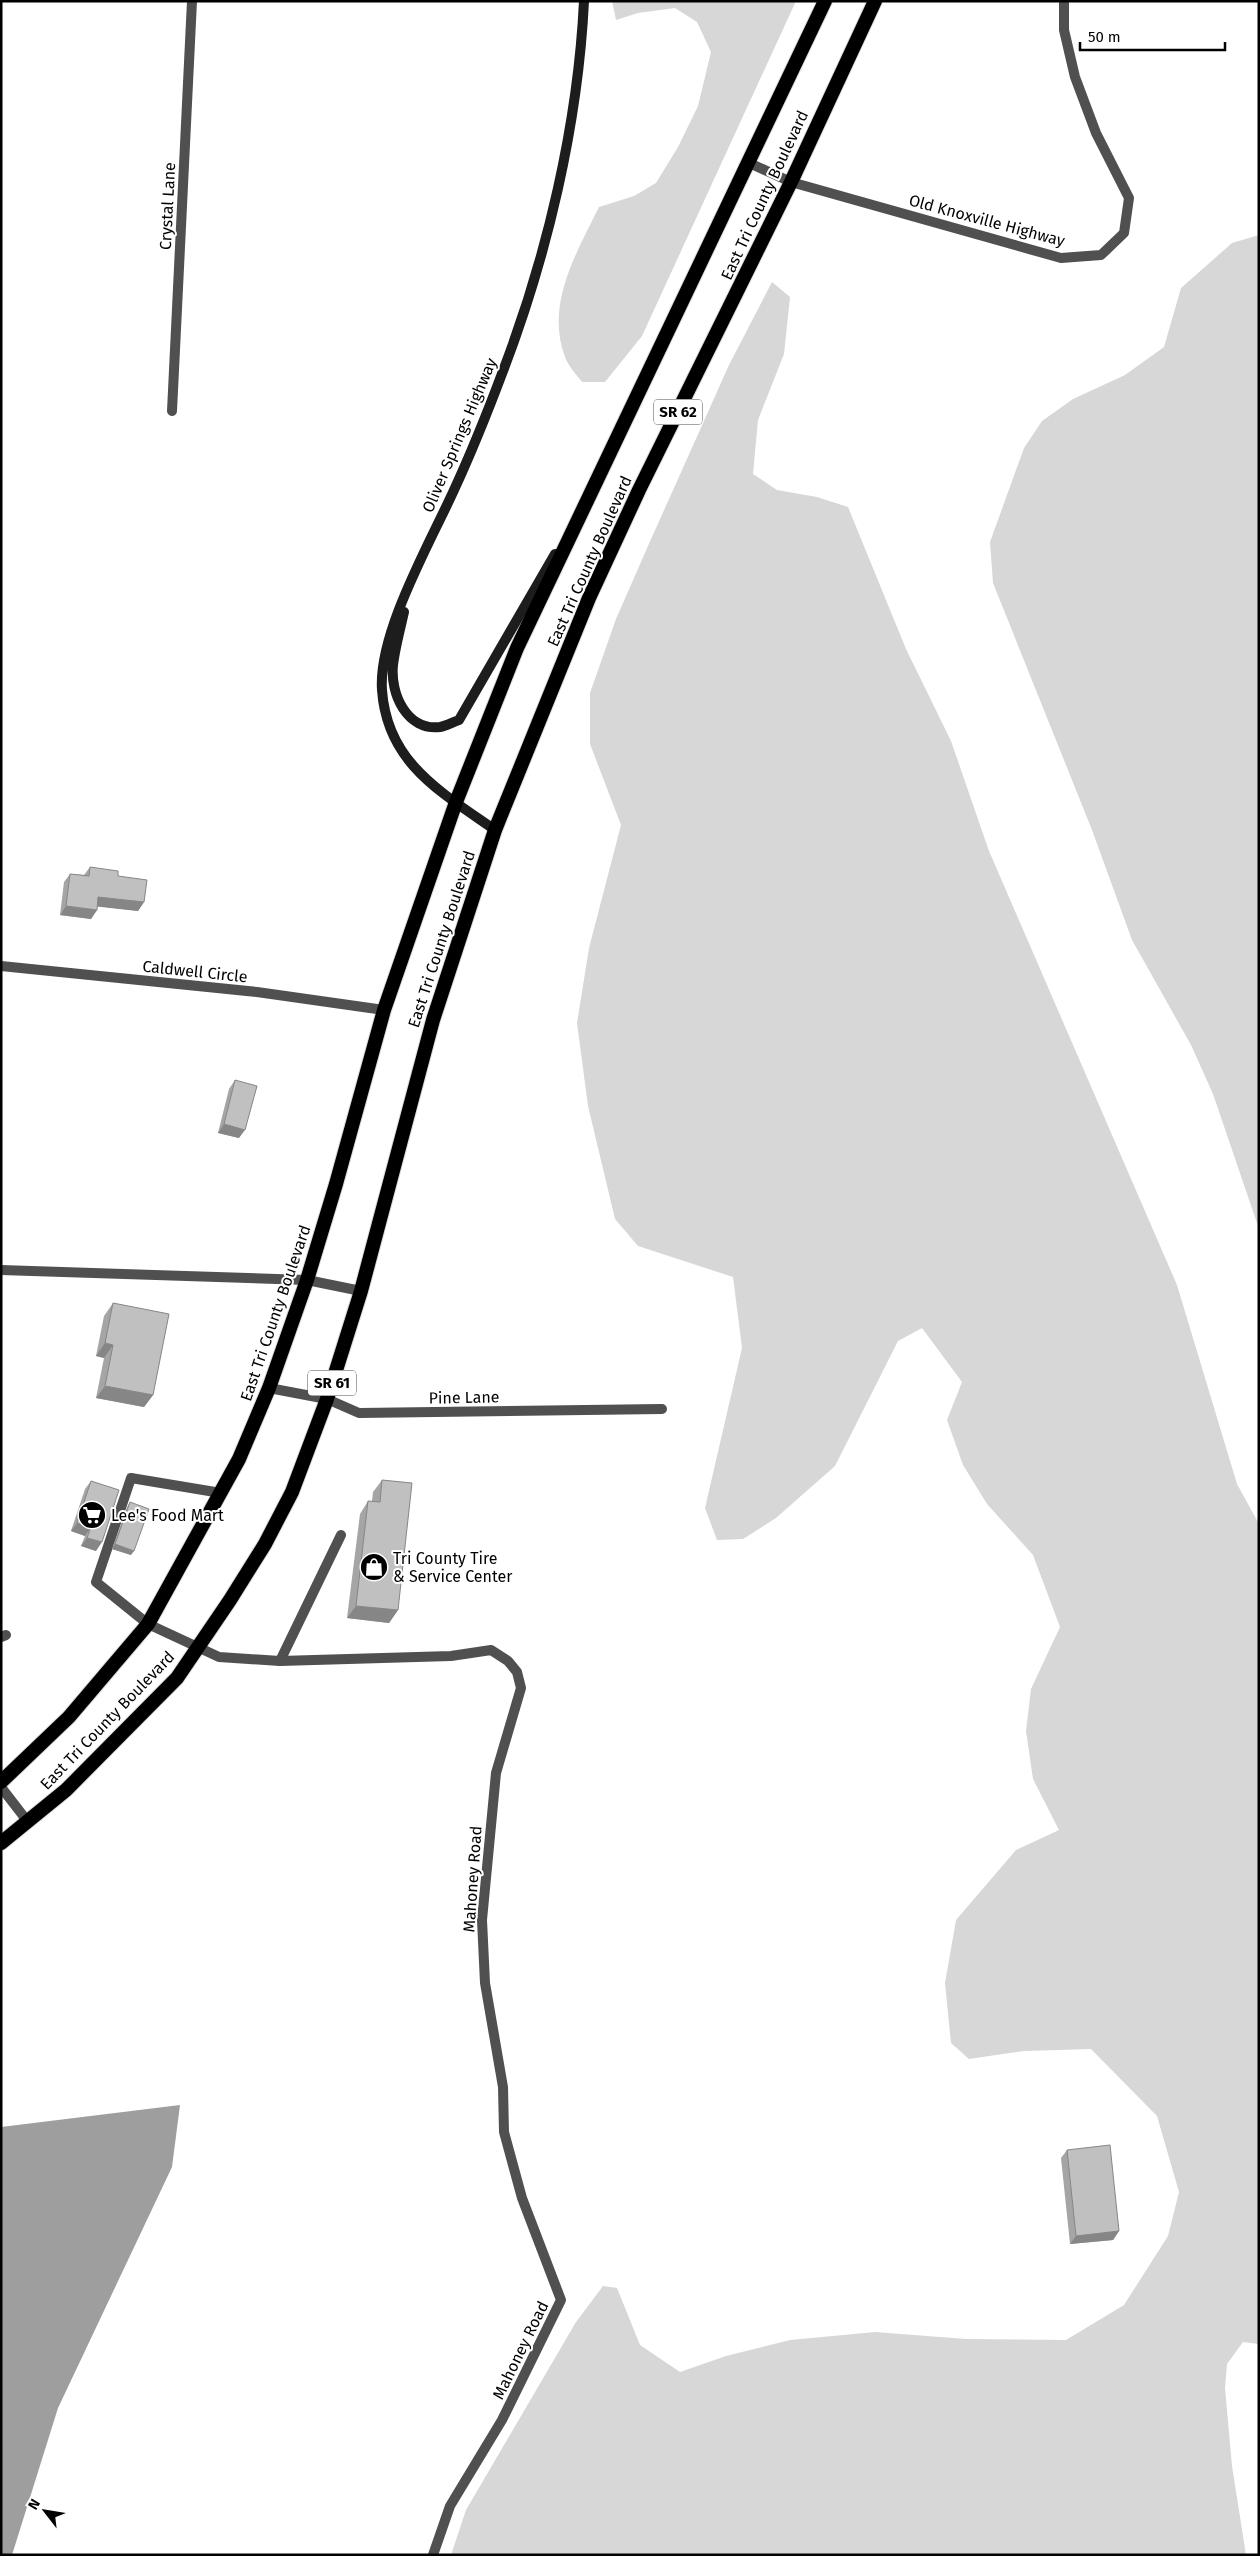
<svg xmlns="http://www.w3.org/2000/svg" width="1260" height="2556" font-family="'Fira Sans',sans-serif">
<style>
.green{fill:#d7d7d7}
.water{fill:#9e9e9e}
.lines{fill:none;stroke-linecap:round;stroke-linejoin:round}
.trunk-casing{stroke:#dbdbdb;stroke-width:16}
.service{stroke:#505050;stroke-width:10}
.minor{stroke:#505050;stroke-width:10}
.secondary{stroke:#1d1d1d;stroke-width:10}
.trunk{stroke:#000;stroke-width:14}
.wall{fill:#a5a5a5}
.shaded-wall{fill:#868686}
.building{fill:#c0c0c0;stroke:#868686}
.labels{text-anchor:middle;stroke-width:4;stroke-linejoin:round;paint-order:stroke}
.shield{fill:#fff;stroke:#4c4c4c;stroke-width:1}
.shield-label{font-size:15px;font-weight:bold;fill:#000}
.street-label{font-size:16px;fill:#000;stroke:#fff}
.poi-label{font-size:16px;fill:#000;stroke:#fff;text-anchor:start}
</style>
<rect width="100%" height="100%" fill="#fff"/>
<!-- green -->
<path class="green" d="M612,1h184l-154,335 -37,46h-23c-5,-7 -14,-16 -17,-25 -20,-53 12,-105 34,-150l35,-11 22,-13 22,-36 20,-41 13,-54 -14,-30 -22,-14 -37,5 -22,7z
M1259,235v994l-46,-135 -22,-49 -59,-105 -40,-110 -99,-247 -3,-41 34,-94 18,-27 31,-22 52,-24 39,-28 17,-59 51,-45z
M772,282l18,15 -6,57 -26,66 -5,54 24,16 40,7 31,10 58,142 45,92 38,110 188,434 60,199 22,40v820l-16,-2 -16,22 -2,24 7,78 14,89h-795l15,-45 110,-188 27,-36 14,2 23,57 40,27 46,-16 64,-16 85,-8 91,7 100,1 58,-35 44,-69 11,-44 -22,-76 -66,-67 -67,2 -55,8 -18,-16 -6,-60 11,-63 60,-70 43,-20 -26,-51 -7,-48 5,-42 29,-62 -27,-72 -46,-51 -24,-39 -16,-45 15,-38 -40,-54 -24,13 -63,125 -59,52 -33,21 -26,1 -12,-32 37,-160 -9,-71 -95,-31 -23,-27 -27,-113 -11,-83 12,-75 32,-123 -31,-81v-51l26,-74 32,-73 81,-181z"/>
<!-- water -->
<path class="water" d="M180,2105l-8,62 -114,241 -46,147h-11v-428z"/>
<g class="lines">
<defs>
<path id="trunk" d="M1,1782l68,-65 79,-93 91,-165 30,-71 38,-108 29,-96 48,-174 72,-208 61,-154 308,-647
M1,1843l65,-53 111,-112 53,-78 35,-56 27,-52 35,-93 34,-108 72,-271 62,-190 94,-232 50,-108 152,-308 84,-181"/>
</defs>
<!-- trunk casing -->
<use href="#trunk" class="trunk-casing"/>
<!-- service -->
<path class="service" d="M172,411l20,-410
M148,1624l-52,-42 35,-104 90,15
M1,1637l5,-2
M280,1661l61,-126"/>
<!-- minor -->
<path class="minor" d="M747,162l44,20 270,76 40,-3 23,-22 5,-35 -33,-65 -21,-56 -11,-47v-29
M1,966l256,26 127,18
M1,1270l306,10 54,11
M269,1388l58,11 32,14 303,-4
M148,1624l71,33 61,4 171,-5 40,-6 17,11 9,11 4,16 -25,85 -14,147 3,63 18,104 1,45 18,66 39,102 -59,120 -52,86 -17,49
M1,1787l27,35"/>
<!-- secondary -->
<path class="secondary" d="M404,612c-4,18 -9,36 -11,53 -3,29 14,66 47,62 6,-1 13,-5 19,-7l96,-166
M495,830c-54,-38 -108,-67 -113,-140 -4,-57 48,-147 72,-200 18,-39 34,-79 49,-119 44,-115 75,-246 81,-370"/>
<!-- trunk -->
<use href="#trunk" class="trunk"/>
</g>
<!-- wall -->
<path class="wall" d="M90,867l28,9 26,26 -6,9 -41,-5v4l-6,9 -31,-4 4,-33 6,-8 14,1z
M235,1080l4,58 -21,-5 11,-44z
M113,1303l40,92 -9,12 -48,-9 8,-40 -8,-2 8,-40z
M382,1480l16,130 -9,13 -42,-5 13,-104 8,-13h4l1,-9z
M91,1481l5,70 -15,-5 4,-10 -14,-5 14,-42z
M130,1502l1,53 -19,-6 15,-42z
M1067,2150l52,81 -6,9 -43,4 -9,-86z"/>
<!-- shaded-wall -->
<path class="shaded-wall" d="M98,897l46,5 -6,9 -46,-5z
M66,906l31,4 -6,9 -31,-4z
M224,1124l21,6 -6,8 -21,-5z
M105,1343l8,2 -9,13 -8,-2z
M105,1386l48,9 -9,12 -48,-9z
M77,1523l14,4 -6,9 -14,-5z
M87,1538l15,4 -6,9 -15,-5z
M115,1544l19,7 -3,4 -19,-6z
M356,1606l42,4 -9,13 -42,-5z
M1119,2231l-6,9 -43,4 6,-8z"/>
<!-- building -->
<path class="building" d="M90,867l28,4v5l29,4 -3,22 -46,-5 -1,13 -31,-4 4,-32 19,2z
M235,1080l22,6 -12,44 -21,-6z
M113,1303l56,11 -16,81 -48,-9 8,-41 -8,-2z
M382,1480l30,3 -14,127 -42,-4 12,-105 12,1z
M91,1481l28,9 -17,52 -15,-4 4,-11 -14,-4z
M130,1502l19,7 -15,42 -19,-7z
M1110,2145l9,86 -43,5 -9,-86z"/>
<!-- icons -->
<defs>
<symbol id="supermarket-disc" viewBox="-11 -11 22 22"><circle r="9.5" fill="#000" stroke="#fff"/><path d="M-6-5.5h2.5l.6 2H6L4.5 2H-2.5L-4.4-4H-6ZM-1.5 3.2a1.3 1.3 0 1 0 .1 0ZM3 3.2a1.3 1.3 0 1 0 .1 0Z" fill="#fff"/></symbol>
<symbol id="shop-disc" viewBox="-11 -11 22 22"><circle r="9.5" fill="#000" stroke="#fff"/><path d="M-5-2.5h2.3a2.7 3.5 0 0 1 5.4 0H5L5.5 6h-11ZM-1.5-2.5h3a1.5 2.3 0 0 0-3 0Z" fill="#fff"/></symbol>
</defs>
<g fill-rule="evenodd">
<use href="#supermarket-disc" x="76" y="1499" width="32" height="32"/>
<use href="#shop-disc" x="358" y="1551" width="32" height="32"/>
</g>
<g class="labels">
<!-- shield labels -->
<g class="shield">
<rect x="654" y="399.5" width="48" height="25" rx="4"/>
<rect x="308" y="1370.5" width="48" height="25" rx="4"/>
</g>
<g class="shield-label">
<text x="678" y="417">SR 62</text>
<text x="332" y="1388">SR 61</text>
</g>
<!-- street labels -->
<g class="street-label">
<text transform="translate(764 195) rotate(-65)" y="6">East Tri County Boulevard</text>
<text transform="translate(167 206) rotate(-87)" y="6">Crystal Lane</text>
<text transform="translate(987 220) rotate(15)" y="6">Old Knoxville Highway</text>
<text transform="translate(459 435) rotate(-67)" y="6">Oliver Springs Highway</text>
<text transform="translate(589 561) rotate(-66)" y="6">East Tri County Boulevard</text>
<text transform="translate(441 939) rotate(-72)" y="6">East Tri County Boulevard</text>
<text transform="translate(195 971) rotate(6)" y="6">Caldwell Circle</text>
<text transform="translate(275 1313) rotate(-71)" y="6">East Tri County Boulevard</text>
<text transform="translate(464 1397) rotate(-1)" y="6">Pine Lane</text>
<text transform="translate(107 1720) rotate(-46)" y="6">East Tri County Boulevard</text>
<text transform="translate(472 1879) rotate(-86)" y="6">Mahoney Road</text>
<text transform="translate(520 2350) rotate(-64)" y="6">Mahoney Road</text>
</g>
<!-- poi labels -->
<g class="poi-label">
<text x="111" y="1521">Lee's Food Mart</text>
<text x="393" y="1564">Tri County Tire<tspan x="393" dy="18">&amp; Service Center</tspan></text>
</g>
</g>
<!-- border -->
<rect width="1260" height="2556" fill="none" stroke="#000000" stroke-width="5"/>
<!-- north arrow -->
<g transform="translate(45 2511) rotate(301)" stroke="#ffffff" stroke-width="4" paint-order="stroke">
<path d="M0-4L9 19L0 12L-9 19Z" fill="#000000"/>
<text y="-8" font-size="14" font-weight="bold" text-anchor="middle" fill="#000000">N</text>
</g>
<!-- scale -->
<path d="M1080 42v8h145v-8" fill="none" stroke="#000000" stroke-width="2.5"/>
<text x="1088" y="42" font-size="15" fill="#000000" stroke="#ffffff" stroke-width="4" paint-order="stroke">50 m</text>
</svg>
